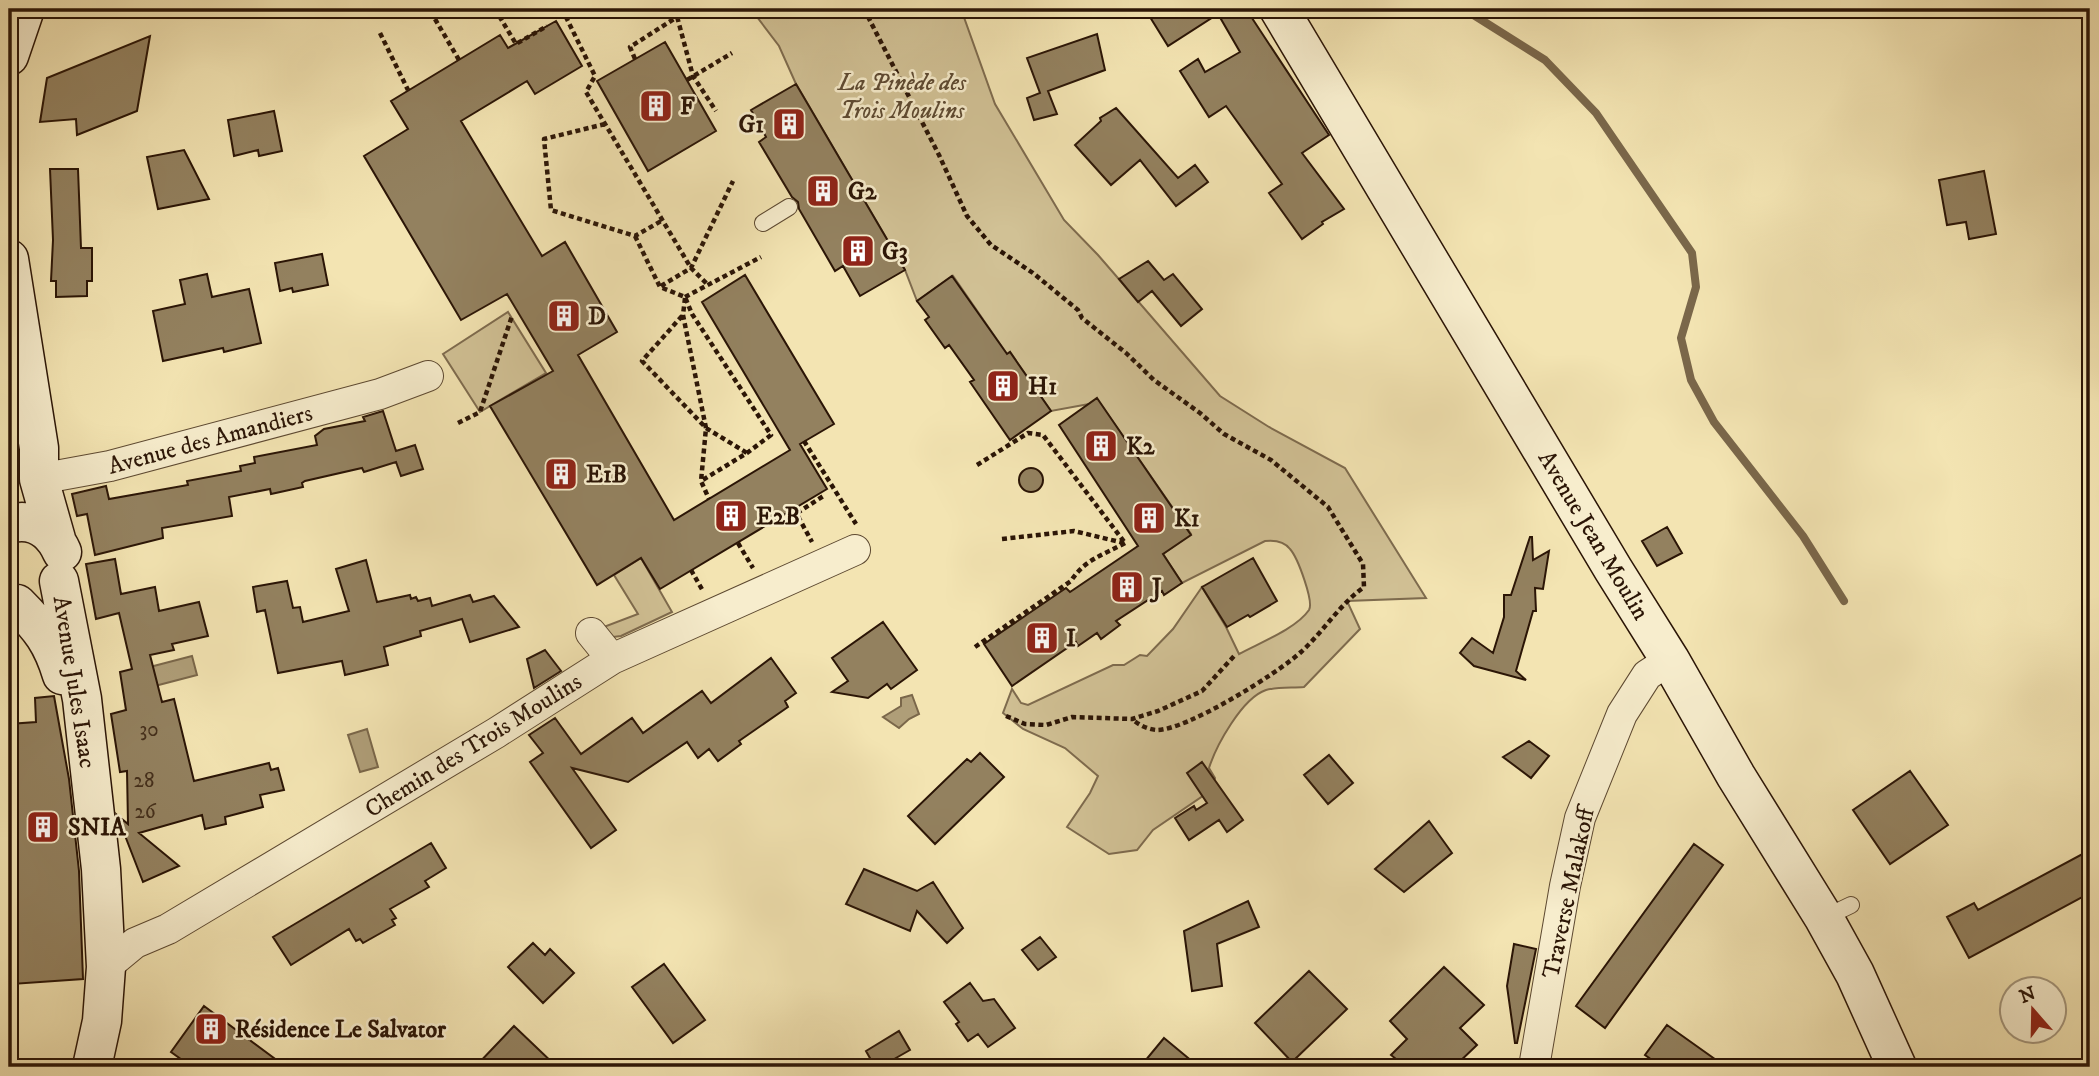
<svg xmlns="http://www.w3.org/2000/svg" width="2099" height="1076" font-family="'IM FELL DW Pica',serif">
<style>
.green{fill:#d1c195;stroke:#7e6b4e;stroke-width:2}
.water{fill:#af9e78;stroke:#7a674a;stroke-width:2}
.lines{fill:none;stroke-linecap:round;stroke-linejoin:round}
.stream{stroke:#7a674a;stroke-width:8}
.building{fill:#93815f;stroke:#2b1506;stroke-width:2}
.lane-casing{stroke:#5d4931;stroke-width:18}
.street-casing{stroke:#5d4931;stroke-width:32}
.secondary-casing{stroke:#2b1506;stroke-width:41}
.path{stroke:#2b1506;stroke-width:4.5;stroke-dasharray:5 3.5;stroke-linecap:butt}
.lane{stroke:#f7edcd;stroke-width:16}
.street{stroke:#f7edcd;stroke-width:30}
.secondary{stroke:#f7edcd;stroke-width:38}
.labels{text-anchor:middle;stroke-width:5;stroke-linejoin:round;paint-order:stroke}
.number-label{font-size:21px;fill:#45301c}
.park-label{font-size:24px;font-style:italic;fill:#5d4931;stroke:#f7edcd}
.poi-label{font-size:24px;font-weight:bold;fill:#2b1506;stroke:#f7edcd;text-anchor:start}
.street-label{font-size:24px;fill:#2b1506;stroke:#f7edcd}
</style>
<rect width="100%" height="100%" fill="#f3e4b2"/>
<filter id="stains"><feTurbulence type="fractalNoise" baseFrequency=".00286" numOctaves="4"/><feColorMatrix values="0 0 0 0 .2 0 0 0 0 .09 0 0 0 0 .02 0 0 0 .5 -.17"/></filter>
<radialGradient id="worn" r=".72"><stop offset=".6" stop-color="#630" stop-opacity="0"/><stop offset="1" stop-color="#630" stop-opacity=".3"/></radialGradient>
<!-- green -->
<path class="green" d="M751,9h210l34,95 69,116 34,35 122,141 49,31 76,41 81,130 -79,3 13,28 -56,58c-12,1 -27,0 -38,3 -24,8 -50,56 -57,78l6,10 -5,13 -57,39 -16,20 -28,4 -42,-27 23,-34 8,-17 -33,-28 -42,-19 -20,-16 9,-24 9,14 7,2 85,-40h11l16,-10 7,1 26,-27 29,-42 24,40 13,27c20,-11 57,-25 70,-44 5,-8 -11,-52 -19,-61 -6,-8 -16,-9 -25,-8l-83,42 -19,-29 28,-20 -94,-135 -8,5 -38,7 -41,-59 -3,2 -54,-78 -36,25 -12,-31 -109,-186 -17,-38z
M508,312l38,61 -66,39 -37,-58z
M641,558l31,54 -51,24 -8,1 -12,-9 37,-14 -24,-39z"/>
<!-- water -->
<path class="water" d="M192,656l5,19 -46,12 -5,-19z
M912,695l7,19 -10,5 -10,9 -16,-11 18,-11v-8z
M367,729l11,38 -18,5 -12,-37z"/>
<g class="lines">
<!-- stream -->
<path class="stream" d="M1464,9l81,51 51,53 96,140 4,34 -15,51 10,42 23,42 89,114 41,65"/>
</g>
<!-- building -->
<path class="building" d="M1145,9h101l83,126 -27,18 42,56 -22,13 1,2 -21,15 -33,-46 13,-9 -56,-78 -17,11 -29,-46 18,-12 7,13 35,-20 -22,-38 -50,32z
M556,21l26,45 -47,28 -8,-13 -66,40 81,135 23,-14 52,90 -39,23 96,165 116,-70 -88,-148 43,-27 89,149 -34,20 27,45 -167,100 -19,-31 -44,27 -107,-179 63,-35 -46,-77 -46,26 -97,-164 44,-27 -17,-28 109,-66 8,13z
M1097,34l8,36 -57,21 9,23 -23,6 -7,-22 13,-5 -13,-35z
M150,36l-13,75 -60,24 -1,-16 -36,3 7,-44z
M665,42l51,89 -68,40 -51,-90z
M796,84l109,186 -45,26 -17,-30 -8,5 -36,-62 -1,-7 -6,-5 -33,-55 7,-5 -15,-27z
M1116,108l62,70 17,-13 13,17 -32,24 -36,-46 -29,25 -36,-40 26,-24 -1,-3z
M274,111l8,40 -23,5 -1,-6 -24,6 -6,-36z
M184,150l25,49 -51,10 -11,-52z
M50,169h28l3,79h11v33h-5v15l-31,1v-16h-5l2,-41z
M1984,171l12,63 -27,5 -3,-17 -19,3 -8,-45z
M322,254l6,31 -35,7 -1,-4 -12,3 -5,-28z
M1148,261l16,19 9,-6 29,35 -21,17 -29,-35 -14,11 -19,-23z
M207,274l5,23 37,-8 12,54 -37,9 -1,-4 -60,13 -10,-50 32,-7 -5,-24z
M952,276l55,78 3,-2 41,59 -41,29 -40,-58 4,-2 -25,-35 -4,3 -20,-28 4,-3 -12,-16z
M1097,398l94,137 -28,19 19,29 -18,12 -2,-4 -46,30 4,4 -19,14 -4,-6 -19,13 -2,-4 -64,44 -28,-42 82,-56 4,4 68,-46 -79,-121z
M383,411l13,40 19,-6 8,24 -22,7 -5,-14 -32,10 -2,-4 -57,13 -3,2 1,4 -32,7 -1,-5 -41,8 3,19 -70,12 1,10 -68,17 -8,-41 -10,2 -5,-22 34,-8 3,13 79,-14 -1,-4 54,-10 -1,-5 15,-3 -1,-6 63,-12 -2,-9 9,-7 41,-8 -2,-4z
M1019 480a12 12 0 1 1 24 0a12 12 0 1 1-24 0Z
M1667,527l15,26 -25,13 -15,-25z
M1530,537h2l1,23 16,-9 -6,38 -8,-1 1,23h-3l-17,60 10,9 -52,-14 -14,-13 12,-15 21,15 11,-36v-22h7z
M1253,558l24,43 -27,16 -2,-2 -21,12 -25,-40z
M115,559l6,35 34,-7 4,24 40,-9 9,34 -36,8 2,6 -24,5 12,47 12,-3 20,82 75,-18 2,7 7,-2 6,22 -24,5 3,12 -38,10 1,7 -21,5 -3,-14 -63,18 40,33 -36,16 -26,-67 11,9 -1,-53 -7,1 -9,-58 15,-4 -6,-38 12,-3 -13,-56 -23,6 -10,-55z
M366,560l11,42 33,-7 1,4 5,-2 2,4 12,-3 2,8 38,-11 3,7 21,-6 25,31 -49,15 -8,-23 -42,12 1,5 -37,11 4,18 -43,10 -3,-14 -64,12 -13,-63 -8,2 -4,-25 34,-6 6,27 7,-1 3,15 46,-11 -13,-42z
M883,622l34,48 -26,19 -4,-5 -19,14 -36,-6 16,-11 -16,-23z
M545,650l16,21 -27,17 -7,-29z
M771,658l25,35 -11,8 3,6 -49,34 2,3 -23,17 -9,-12 -11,9 -11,-16 -59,40 -56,-14 44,62 -25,18 -61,-86 13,-9 -14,-18 26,-17 26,36 51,-36 11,15 59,-42 9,12z
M54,696l15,83 10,92 4,108 -71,5 -3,-51v-209l27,-2 -1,-24z
M1529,741l20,15 -18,22 -28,-21z
M980,753l24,24 -69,67 -27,-28 59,-57 4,3z
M1329,755l24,28 -25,21 -24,-29z
M1202,762l41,58 -16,12 -8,-12 -30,20 -14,-22 19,-12 2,4 11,-7 -20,-30z
M1910,771l38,54 -58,39 -37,-54z
M1429,821l23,32 -48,39 -29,-23z
M431,843l15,25 -21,13 4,6 -39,22 6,9 -4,2 3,5 -32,18 -3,-4 -4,2 -7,-12 -58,36 -18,-28z
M1694,844l29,21 -118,163 -29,-22z
M2090,850v43l-121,65 -22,-41 27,-14 4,7z
M864,869l53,22 16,-9 30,46 -16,15 -30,-32 -7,20 -64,-27z
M1248,901l11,26 -42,17 5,42 -30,5 -8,-60z
M1040,937l16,20 -18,13 -16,-20z
M533,943l12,12 5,-6 24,24 -31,30 -35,-36z
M1514,944l22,5 -19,94h-2l-8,-57z
M664,964l41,56 -32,23 -41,-56z
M1444,967l40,38 -24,23 17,17 -23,22h-48l-15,-12 16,-16 -17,-18z
M1309,971l38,38 -55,53 -37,-39z
M970,983l13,18 11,-2 21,29 -27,19 -10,-13 -10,7 -12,-17 3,-2 -15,-20z
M204,1006l82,61h-94l-21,-15z
M1667,1025l59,42h-64l-17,-12z
M514,1026l43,41h-82z
M899,1031l11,19 -30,17h-5l-9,-16z
M1164,1038l35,29h-59z"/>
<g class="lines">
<defs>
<path id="lane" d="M763,223l26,-16
M1824,918l27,-13"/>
<path id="street" d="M39,479l71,-13 270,-72 48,-18
M591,633l21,26
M106,967l29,-24 33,-14 328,-196 116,-74 243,-109
M1534,1067l31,-181 15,-68 42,-104 25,-39 23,-15"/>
<path id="secondary" d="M1279,9l334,560 57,91 66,116 88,142 31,56 42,93
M9,56l16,-47
M9,259l30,189v31l17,60
M9,524c24,-7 43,6 53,28
M59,581l23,118 19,170 5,98 -4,54 -10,46
M17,604c24,24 35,38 45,71"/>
</defs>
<!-- lane casing -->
<use href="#lane" class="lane-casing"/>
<!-- street casing -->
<use href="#street" class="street-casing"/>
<!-- secondary casing -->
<use href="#secondary" class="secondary-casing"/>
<!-- path -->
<path class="path" d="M495,9l21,35 31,-18
M562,9l33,67 -9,16 105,176 17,17
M675,9l18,67 23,35
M864,9l75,146 28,61 24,29 42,28 45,37 4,8 44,35 28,27 46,33 24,21 47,26 57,47 35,57 1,23c-25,18 -40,44 -63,65 -23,21 -115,79 -145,78 -9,-1 -17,-5 -24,-11
M435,19l24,41
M380,33l28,57
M635,59l-5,-12 47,-30
M687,80l45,-27
M605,124l-61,15 7,71 84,26 28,-16
M635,236l25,51 25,10 7,17 79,121 -24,18 -46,28
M661,286l30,-18 42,-87
M685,297l76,-40
M685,298l-2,17 23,113 -5,53 8,18
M682,316l-40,45 64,67 41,25
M458,423l22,-11 32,-96
M804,441l52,83
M977,465l51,-32 15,2 82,108
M794,509l18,33
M797,513l28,-18
M1002,539l72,-8 50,12
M738,543l15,25
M691,570l12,21
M975,647l96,-66c13,-21 32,-26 54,-38
M1006,716l19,8 21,1 26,-8 60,2 26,-8 44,-20 34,-37"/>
<!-- lane -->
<use href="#lane" class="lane"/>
<!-- street -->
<use href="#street" class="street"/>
<!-- secondary -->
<use href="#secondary" class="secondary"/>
</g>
<!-- icons -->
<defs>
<symbol id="building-square" viewBox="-11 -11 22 22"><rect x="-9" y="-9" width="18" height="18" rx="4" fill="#8f2418" stroke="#f7edcd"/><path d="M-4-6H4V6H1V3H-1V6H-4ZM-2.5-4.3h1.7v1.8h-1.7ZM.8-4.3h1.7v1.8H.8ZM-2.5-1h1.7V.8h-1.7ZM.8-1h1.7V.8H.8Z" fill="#fff"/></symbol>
</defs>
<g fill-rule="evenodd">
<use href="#building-square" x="637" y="87" width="38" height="38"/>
<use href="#building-square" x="770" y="105" width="38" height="38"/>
<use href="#building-square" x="804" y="172" width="38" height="38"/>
<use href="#building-square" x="839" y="232" width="38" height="38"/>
<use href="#building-square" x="545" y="297" width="38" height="38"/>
<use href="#building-square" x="984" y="367" width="38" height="38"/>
<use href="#building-square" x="1082" y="427" width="38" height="38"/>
<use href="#building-square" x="542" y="455" width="38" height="38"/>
<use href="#building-square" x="712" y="497" width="38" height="38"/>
<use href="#building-square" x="1130" y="499" width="38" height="38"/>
<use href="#building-square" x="1108" y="568" width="38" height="38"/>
<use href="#building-square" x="1023" y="619" width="38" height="38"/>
<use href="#building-square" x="24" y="808" width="38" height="38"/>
<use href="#building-square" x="192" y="1010" width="38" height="38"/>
</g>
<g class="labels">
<!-- number labels -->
<g class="number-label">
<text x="149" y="736">30</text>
<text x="144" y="787">28</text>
<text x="145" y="818">26</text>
</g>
<!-- park labels -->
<g class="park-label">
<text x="902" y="90">La Pinède des<tspan x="902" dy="28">Trois Moulins</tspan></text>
</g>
<!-- poi labels -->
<g class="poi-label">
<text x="680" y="114">F</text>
<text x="764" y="132" text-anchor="end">G1</text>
<text x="848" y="199">G2</text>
<text x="882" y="259">G3</text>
<text x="588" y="324">D</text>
<text x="1028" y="394">H1</text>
<text x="1126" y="454">K2</text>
<text x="586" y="482">E1B</text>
<text x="756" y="524">E2B</text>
<text x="1174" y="526">K1</text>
<text x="1152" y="595">J</text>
<text x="1066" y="646">I</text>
<text x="68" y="835">SNIA</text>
<text x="235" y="1037">Résidence Le Salvator</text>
</g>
<!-- street labels -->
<g class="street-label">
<text transform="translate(210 439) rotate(-15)" y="8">Avenue des Amandiers</text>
<text transform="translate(1594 535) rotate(59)" y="8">Avenue Jean Moulin</text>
<text transform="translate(75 682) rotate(81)" y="8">Avenue Jules Isaac</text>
<text transform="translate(473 745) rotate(-32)" y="8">Chemin des Trois Moulins</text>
<text transform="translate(1568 893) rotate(-78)" y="8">Traverse Malakoff</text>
</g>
</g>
<!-- margin -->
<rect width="2099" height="1076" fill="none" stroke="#f3e4b2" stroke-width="35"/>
<rect x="10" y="10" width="2078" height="1055" fill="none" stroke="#2b1506" stroke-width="3.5"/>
<rect x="18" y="18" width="2064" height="1041" fill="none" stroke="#2b1506" stroke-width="2"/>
<!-- north arrow -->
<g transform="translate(2033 1010) rotate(340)"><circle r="33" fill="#f7edcd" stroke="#a5977d" stroke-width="2"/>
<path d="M0-5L12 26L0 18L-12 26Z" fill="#8f2418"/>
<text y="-10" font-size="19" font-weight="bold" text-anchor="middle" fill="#2b1506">N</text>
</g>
<rect width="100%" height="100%" filter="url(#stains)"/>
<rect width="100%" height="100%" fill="url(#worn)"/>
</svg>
